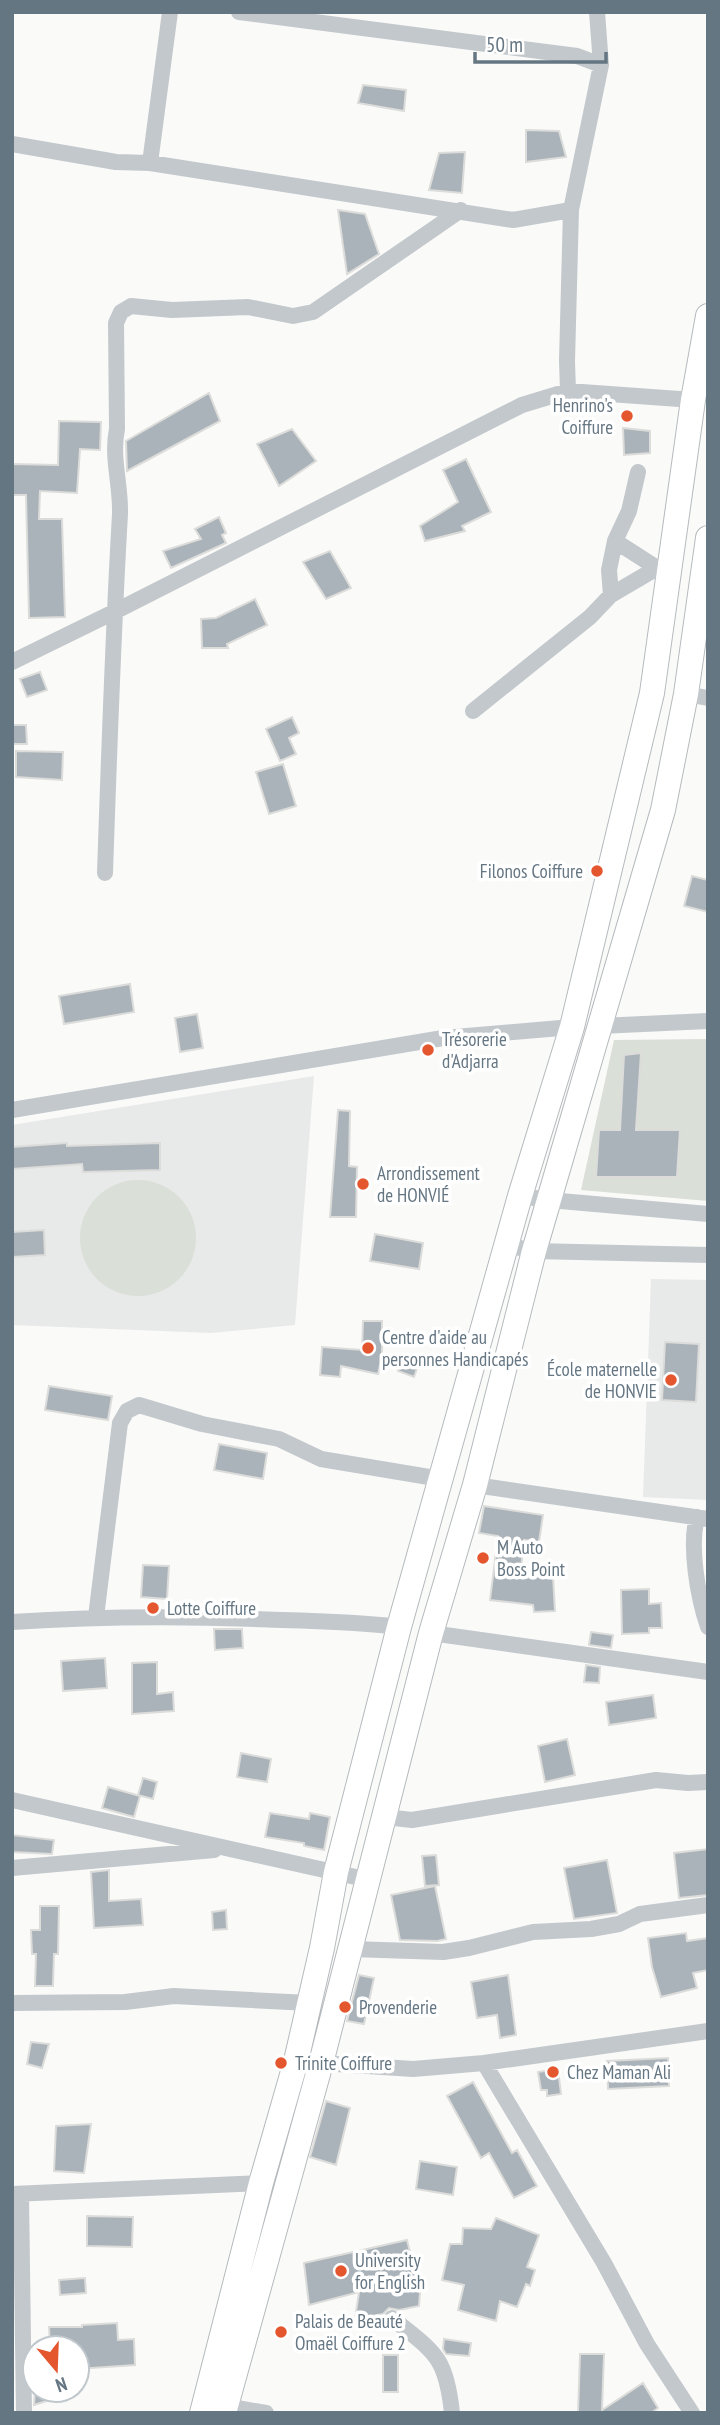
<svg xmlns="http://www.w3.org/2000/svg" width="720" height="2425" font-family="'PT Sans Narrow',sans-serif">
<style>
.built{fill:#e8e9e9}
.green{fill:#dadfd7}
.building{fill:#aab3b9;stroke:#dcdcda;stroke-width:2}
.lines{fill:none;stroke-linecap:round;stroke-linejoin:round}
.primary-casing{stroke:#b5babe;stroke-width:26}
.minor{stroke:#c3c8cc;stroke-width:16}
.primary{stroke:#fff;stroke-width:24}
.poi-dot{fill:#e4572e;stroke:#fff;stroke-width:2.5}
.labels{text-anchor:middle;stroke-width:7;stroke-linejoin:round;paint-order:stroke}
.poi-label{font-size:19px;fill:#657683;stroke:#fff;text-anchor:start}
</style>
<rect width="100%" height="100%" fill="#fafaf8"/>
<!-- built -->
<path class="built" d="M314,1076l-19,249 -84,8 -199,-8v-200z
M651,1279l57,1v220l-65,-3z"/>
<!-- green -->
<path class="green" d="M708,1039v162l-127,-11 33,-150z
M80 1238a58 58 0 1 1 116 0a58 58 0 1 1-116 0Z"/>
<!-- building -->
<path class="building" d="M363,85l43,5 -2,21 -46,-8z
M526,130l33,1 7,26 -40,5z
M465,152l-3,41 -33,-3 10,-37z
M338,210l27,4 14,40 -32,20z
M209,393l11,28 -93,50 -1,-30z
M59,421l42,1 -1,28 -20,-1 -3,44 -37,-2 -1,28h23l3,98 -36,1 -3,-123h-14v-31l46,1z
M623,428l27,3v22l-26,2z
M292,429l24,32 -37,25 -22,-42z
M466,459l25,53 -29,14 3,5 -40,10 -5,-15 38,-24 -15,-32z
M219,517l7,16 -4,2 4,8 -55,25 -8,-17 38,-12 -6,-10z
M330,551l21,37 -25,11 -23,-37z
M255,599l12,26 -40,19 1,4h-26l-1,-29 15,-1z
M40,672l7,18 -20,7 -7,-18z
M292,717l7,16 -10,5 7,16 -16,7 -14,-32z
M12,725h14l1,19h-15z
M16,751l47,1 -1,28 -46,-3z
M283,764l13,42 -27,8 -13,-42z
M692,876l16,4v32l-24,-6z
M130,984l4,28 -70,12 -5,-28z
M197,1014l6,34 -23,4 -5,-34z
M641,1053l-5,77h44l-3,47h-81l3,-47h21l4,-75z
M338,1110l12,1 -1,55 8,1 -1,50h-26z
M67,1143v3l93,-3v27l-77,2 -1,-8 -70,5v-22z
M44,1230l1,25 -33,2v-25z
M375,1234l48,9 -4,26 -49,-8z
M363,1321h19v36l-4,17 -37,-8 -1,11 -20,-2 2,-28 40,3z
M665,1342l34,2 -3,58 -34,-2z
M403,1358l16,5 -5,14 -16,-6z
M49,1386l63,10 -4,24 -63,-10z
M219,1444l48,9 -4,26 -49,-9z
M484,1506l59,9 -4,27 -15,-2 -4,38 33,-2 2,35 -21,1 -1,-7 -43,-5 8,-64 -19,-3z
M143,1565l26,1 -2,33 -26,-2z
M649,1589v15l12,-1 1,25h-13v5l-27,1 -1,-44z
M214,1629h28l1,19 -28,2z
M591,1632l22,3 -2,13 -22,-3z
M105,1658l2,30 -44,3 -2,-30z
M157,1662v32l16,-2 1,19 -42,3v-51z
M586,1665l14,2 -1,16 -15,-1z
M653,1695l3,23 -47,7 -3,-23z
M567,1739l8,36 -30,7 -7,-36z
M241,1753l30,6 -4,23 -30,-5z
M143,1778l14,4 -4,17 -15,-4z
M108,1787l32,9 -6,21 -32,-9z
M270,1813l39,6 1,-6 20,4 -6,33 -20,-4v-3l-39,-6z
M12,1835l42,5 -2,14 -40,-2z
M708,1849v46l-29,3 -5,-45z
M436,1855l3,30 -14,1 -3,-30z
M607,1860l10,53 -43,6 -10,-51z
M109,1870v31l32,-2 2,26 -49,3 -3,-56z
M435,1886l11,53 -9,2 -37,-1 -9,-45z
M40,1906h19l-1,48h-4l-1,32h-18l1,-32h-4l-1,-24h9z
M226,1910l1,19 -14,1 -1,-18z
M686,1933l1,8 21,-3v32l-15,3 4,15 -36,9 -9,-30 -4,-29z
M359,1975l15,3 -10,46 -17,-3z
M508,1975l8,60 -16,3 -3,-23 -20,3 -6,-36z
M31,2042l18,2 -7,24 -15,-4z
M668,2058l1,28 -61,3 -1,-28z
M558,2069l3,25 -14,2v-6h-6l-3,-18z
M473,2082l39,71 5,-3 20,36 -23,12 -25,-45 -8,5 -34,-62z
M326,2101l24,7 -14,57 -26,-8z
M91,2124l-7,49 -30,-2 2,-45z
M420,2161l37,6 -4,28 -37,-6z
M87,2216l46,1 -1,30 -45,-1z
M496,2218l43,17 -12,32 8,3 -5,16 -4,-2 -9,23 -17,-6 -4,20 -38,-11 6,-25 -22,-5 8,-36h12l1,-16 28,1z
M407,2240l13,52 -1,14 -20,4 -10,-2 -6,6 -28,5 4,-27 -50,13 -5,-42z
M85,2278l1,15 -26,2 -1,-15z
M117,2323l1,17 16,-1 1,26 -58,4v-21h-27l-1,-21h33v-2z
M444,2339l27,4 -2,13 -23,-2 -3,-5z
M580,2354h24l-2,56 41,-27 15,25 -7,5h-73z
M383,2355h15v37h-15z
M35,2390h35l1,3 -37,12z"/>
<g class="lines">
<defs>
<path id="primary" d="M202,2413l59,-230 35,-122 26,-113 14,-76 63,-245 121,-431 52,-169 80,-334 41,-293 15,-84
M224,2413l97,-350 110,-430 44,-148 59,-234 129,-441 23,-116 22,-156"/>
</defs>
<!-- primary casing -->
<use href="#primary" class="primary-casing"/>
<!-- minor -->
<path class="minor" d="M239,12l338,44 24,9
M12,144l104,18 34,1 363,57 58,-10
M150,163l20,-151
M568,391l-1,-30 4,-151 30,-145 -4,-53
M615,541l42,27
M611,595l-2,-25 6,-29 14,-30 9,-39
M12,662l102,-50 408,-207 46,-14 125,9
M686,694l22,4
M473,711l117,-94 21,-22 46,-27 14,-5
M105,873c4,-120 8,-239 15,-359 1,-29 -9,-57 -3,-85l-1,-106 5,-11 10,-6 41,4 76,-3 45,9 20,-4 148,-102
M600,1026l108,-5
M12,1110l431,-72 129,-11
M520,1196l29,4 159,14
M507,1245l27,6 174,4
M475,1485l233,34
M697,1517c-8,29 1,81 11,110
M96,1617l24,-194 7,-12 12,-6 63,19 77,15 42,20 120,20
M12,1622c90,-6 179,-6 269,-2 39,1 79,2 118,7
M431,1633l277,39
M12,1800l357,80
M385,1817l27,3 244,-40 32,3 20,-1
M12,1868l202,-18
M351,1949l92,3 26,-4 64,-16 58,-3 28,-5 21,-10 68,-9
M12,2003l113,-1 49,-6 135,7
M321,2063l92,6 71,-6 224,-32
M484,2063l120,200 43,81 45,69
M12,2194l249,-11
M21,2194l3,219
M392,2318c43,35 54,38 60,95
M226,2406l40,7"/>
<!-- primary -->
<use href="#primary" class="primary"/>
</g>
<!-- markers -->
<g class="poi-dot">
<circle cx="627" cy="416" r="7"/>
<circle cx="597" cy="871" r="7"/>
<circle cx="428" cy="1050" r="7"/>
<circle cx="363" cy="1184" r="7"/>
<circle cx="368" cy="1348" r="7"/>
<circle cx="671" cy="1380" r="7"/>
<circle cx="483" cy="1558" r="7"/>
<circle cx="153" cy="1608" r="7"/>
<circle cx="345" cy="2007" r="7"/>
<circle cx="281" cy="2063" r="7"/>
<circle cx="553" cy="2072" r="7"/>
<circle cx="341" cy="2271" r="7"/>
<circle cx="281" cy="2332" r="7"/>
</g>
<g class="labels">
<!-- poi labels -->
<g class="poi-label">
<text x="613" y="412" text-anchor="end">Henrino's<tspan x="613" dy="22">Coiffure</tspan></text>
<text x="583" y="878" text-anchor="end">Filonos Coiffure</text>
<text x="442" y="1046">Trésorerie<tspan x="442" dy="22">d'Adjarra</tspan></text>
<text x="377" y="1180">Arrondissement<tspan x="377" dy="22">de HONVIÉ</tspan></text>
<text x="382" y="1344">Centre d'aide au<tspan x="382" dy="22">personnes Handicapés</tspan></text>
<text x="657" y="1376" text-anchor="end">École maternelle<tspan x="657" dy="22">de HONVIE</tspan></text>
<text x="497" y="1554">M Auto<tspan x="497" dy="22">Boss Point</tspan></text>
<text x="167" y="1615">Lotte Coiffure</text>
<text x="359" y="2014">Provenderie</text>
<text x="295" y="2070">Trinite Coiffure</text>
<text x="567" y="2079">Chez Maman Ali</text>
<text x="355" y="2267">University<tspan x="355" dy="22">for English</tspan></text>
<text x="295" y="2328">Palais de Beauté<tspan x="295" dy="22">Omaël Coiffure 2</tspan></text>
</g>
</g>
<!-- border -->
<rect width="720" height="2425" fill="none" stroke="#657683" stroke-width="28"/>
<!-- north arrow -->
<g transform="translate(56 2369) rotate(161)"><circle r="33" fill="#ffffff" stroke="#c1c8cd" stroke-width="2"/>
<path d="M0-5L12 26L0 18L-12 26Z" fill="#e4572e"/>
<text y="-10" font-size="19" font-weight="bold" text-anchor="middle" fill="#657683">N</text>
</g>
<!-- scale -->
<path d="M475 52v10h131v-10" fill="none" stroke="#657683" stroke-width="3.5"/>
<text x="486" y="52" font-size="21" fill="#657683" stroke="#ffffff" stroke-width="5" paint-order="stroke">50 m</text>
</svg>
